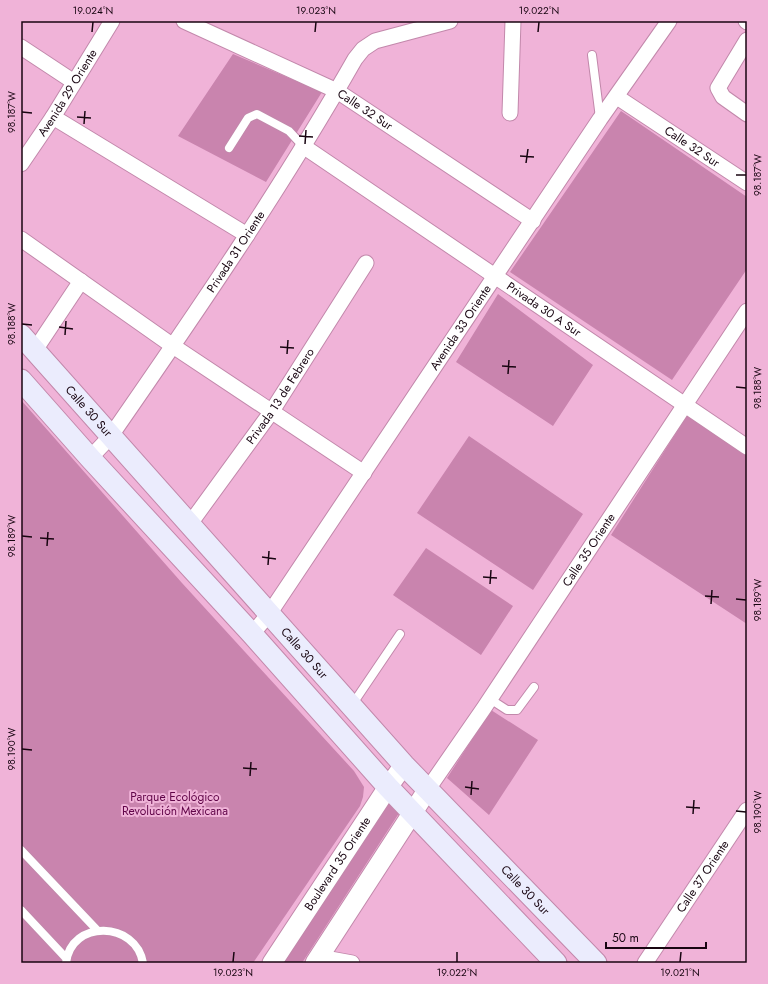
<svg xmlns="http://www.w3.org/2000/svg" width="768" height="984" font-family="Jost,sans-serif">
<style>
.green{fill:#c984ae}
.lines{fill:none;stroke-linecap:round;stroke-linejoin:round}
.service-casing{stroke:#c288ab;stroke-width:10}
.minor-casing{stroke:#c288ab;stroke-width:17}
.tertiary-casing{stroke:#c288ab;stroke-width:21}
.secondary-casing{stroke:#c288ab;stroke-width:23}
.service{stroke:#fff;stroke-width:8}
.minor{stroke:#fff;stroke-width:15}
.tertiary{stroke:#fff;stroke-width:19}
.secondary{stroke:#ebecfd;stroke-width:21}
.ticks{fill:none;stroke:#180511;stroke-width:1.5}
.labels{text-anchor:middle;stroke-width:4;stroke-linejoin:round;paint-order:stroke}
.street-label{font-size:12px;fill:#180511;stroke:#f0b3d8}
.park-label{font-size:12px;fill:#600548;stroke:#f0b3d8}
.neatline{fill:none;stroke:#180511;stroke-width:1.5}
.ticks-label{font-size:10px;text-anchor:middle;fill:#180511}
</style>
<rect width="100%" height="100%" fill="#f0b3d8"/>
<!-- green -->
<path class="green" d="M233,54l89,38 -56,90 -88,-46z
M621,111l126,86v72l-75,111 -162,-108z
M498,294l95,71 -40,61 -97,-64z
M21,400l161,183 172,188 10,16 -1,10 -3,9 -107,157h-232z
M688,414l59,40v170l-136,-89z
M469,436l114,78 -50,76 -116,-77z
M426,548l87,58 -32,49 -88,-60z
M491,710l47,30 -49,75 -42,-37z
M391,800l12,7 -101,156h-22z"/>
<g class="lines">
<defs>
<path id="service" d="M592,55l8,63
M229,148l19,-30 9,-4 32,17 14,15
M490,699l17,11h10l17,-23
M352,705l48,-71
M21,850l76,80
M21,910l45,48
M66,963c5,-44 70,-42 77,0"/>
<g id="minor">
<path id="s1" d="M184,21l153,70 196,130"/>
<path d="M746,21l1,1"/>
<path d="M747,40l-29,48 5,9 24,17"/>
<path d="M21,47l53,35"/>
<path id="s2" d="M617,97l130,86"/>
<path d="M510,113l3,-92"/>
<path d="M53,117l194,118"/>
<path id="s3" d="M303,146l444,301"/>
<path id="s4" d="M21,164l32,-47 59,-96"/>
<path d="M21,239l152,107 191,127"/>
<path d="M35,350l46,-69"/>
<path id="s5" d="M90,458l20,-21c86,-124 171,-248 245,-378l8,-10 12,-8 75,-20"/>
<path id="s6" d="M189,525l83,-114 94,-148"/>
<path id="s7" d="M252,634l17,-20 331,-495 69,-98"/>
<path id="s8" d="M428,789l56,-81 263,-397"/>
<path d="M319,957l33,6"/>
<path id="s9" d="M645,963l102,-153"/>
</g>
<g id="tertiary">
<path id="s10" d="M272,963l116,-176 16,-22"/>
<path d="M315,963l113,-174"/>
</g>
<g id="secondary">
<path id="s11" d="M21,335l383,430 192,198"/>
<path d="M21,380l69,78 162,176 136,153 168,176"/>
</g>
</defs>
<!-- service casing -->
<use href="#service" class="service-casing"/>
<!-- minor casing -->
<use href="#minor" class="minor-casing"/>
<!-- tertiary casing -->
<use href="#tertiary" class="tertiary-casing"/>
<!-- secondary casing -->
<use href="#secondary" class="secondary-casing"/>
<!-- service -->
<use href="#service" class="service"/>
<!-- minor -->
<use href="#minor" class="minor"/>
<!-- tertiary -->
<use href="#tertiary" class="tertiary"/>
<!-- secondary -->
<use href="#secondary" class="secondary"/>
</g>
<!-- ticks -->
<path class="ticks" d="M92,32l1,-10M315,32l1,-10M538,32l1,-10M22,112l10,1M77,117l14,1M84,124l1,-13M299,136l14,1M305,144l1,-14M520,156l14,1M526,163l2,-14M736,175h10M22,324l10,1M59,327l14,2M65,335l1,-14M280,347l14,1M287,354l1,-14M502,366l14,1M508,374l1,-14M736,387l10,1M22,536l10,1M40,538l14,1M47,546l1,-14M262,557l14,2M268,565l1,-14M483,577l14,1M490,584l1,-14M705,596l14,1M736,599l10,1M711,604l1,-14M22,749l10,1M243,768l14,1M250,776l1,-14M465,787l14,2M471,795l1,-14M686,807l14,1M736,811l10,1M693,814l1,-14M233,962l1,-10M457,962v-10M680,962l1,-10"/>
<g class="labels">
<!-- street labels -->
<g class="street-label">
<text dy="4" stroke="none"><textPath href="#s4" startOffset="85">Avenida 29 Oriente</textPath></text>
<text dy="4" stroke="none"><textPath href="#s1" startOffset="202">Calle 32 Sur</textPath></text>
<text dy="4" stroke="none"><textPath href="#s2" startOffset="90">Calle 32 Sur</textPath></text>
<text dy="4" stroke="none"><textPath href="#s5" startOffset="253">Privada 31 Oriente</textPath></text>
<text dy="4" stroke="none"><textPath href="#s3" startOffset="291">Privada 30 A Sur</textPath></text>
<text dy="4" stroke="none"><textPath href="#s7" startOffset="371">Avenida 33 Oriente</textPath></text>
<text dy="4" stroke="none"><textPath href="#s6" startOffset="158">Privada 13 de Febrero</textPath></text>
<text dy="4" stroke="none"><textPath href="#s11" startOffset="102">Calle 30 Sur</textPath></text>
<text dy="4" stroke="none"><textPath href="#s8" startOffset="288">Calle 35 Oriente</textPath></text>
<text dy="4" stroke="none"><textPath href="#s11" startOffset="426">Calle 30 Sur</textPath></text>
<text dy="4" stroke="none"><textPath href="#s10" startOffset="119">Boulevard 35 Oriente</textPath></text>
<text dy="4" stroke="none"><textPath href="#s9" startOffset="104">Calle 37 Oriente</textPath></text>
<text dy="4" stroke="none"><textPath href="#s11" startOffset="750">Calle 30 Sur</textPath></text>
</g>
<!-- park labels -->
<g class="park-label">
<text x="175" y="801">Parque Ecológico<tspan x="175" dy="14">Revolución Mexicana</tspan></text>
</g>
</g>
<!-- border -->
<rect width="768" height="984" fill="none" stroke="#f0b3d8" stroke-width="44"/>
<!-- scale -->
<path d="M606 942v6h100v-6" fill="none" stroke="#180511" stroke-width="2"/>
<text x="612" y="942" font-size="12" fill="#180511" stroke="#f0b3d8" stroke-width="3" paint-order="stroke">50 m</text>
<rect x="22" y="22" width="724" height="940" class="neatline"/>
<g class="ticks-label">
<text x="93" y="14">19.024°N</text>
<text x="316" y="14">19.023°N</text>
<text x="539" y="14">19.022°N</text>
<text transform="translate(11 112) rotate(-90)" y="4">98.187°W</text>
<text transform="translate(757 175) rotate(-90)" y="4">98.187°W</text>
<text transform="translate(11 324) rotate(-90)" y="4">98.188°W</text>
<text transform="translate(757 388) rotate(-90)" y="4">98.188°W</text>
<text transform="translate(11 536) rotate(-90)" y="4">98.189°W</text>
<text transform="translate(757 600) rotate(-90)" y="4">98.189°W</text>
<text transform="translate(11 749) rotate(-90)" y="4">98.190°W</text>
<text transform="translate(757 812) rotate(-90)" y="4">98.190°W</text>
<text x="233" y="976">19.023°N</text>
<text x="457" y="976">19.022°N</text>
<text x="680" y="976">19.021°N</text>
</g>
</svg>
